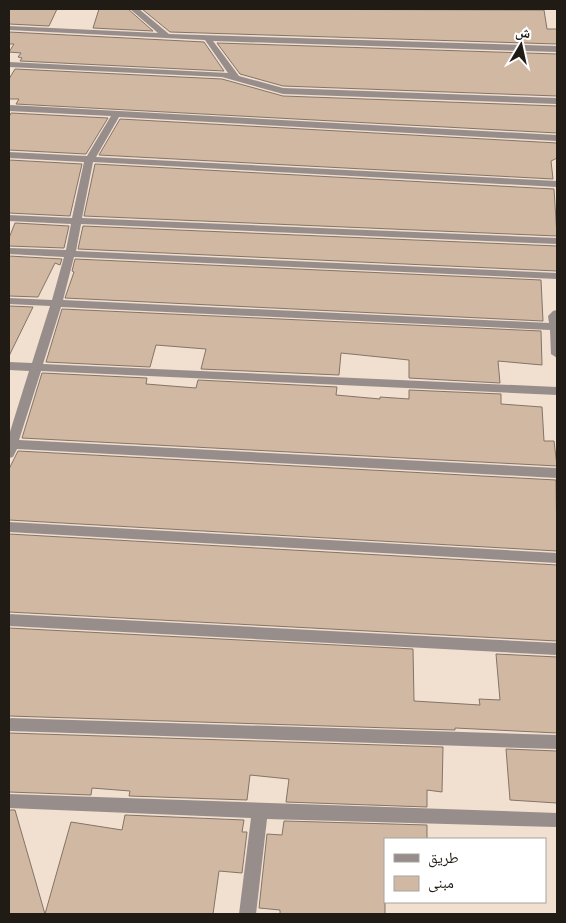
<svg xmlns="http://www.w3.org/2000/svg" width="566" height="923" font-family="Barlow,'Noto Naskh Arabic',sans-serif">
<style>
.building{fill:#d1b8a2;stroke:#847466}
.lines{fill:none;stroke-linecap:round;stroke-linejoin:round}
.street{fill:#978d8a;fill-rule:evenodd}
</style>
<rect width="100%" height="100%" fill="#f1dfd0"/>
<!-- building -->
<path class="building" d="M9,9h48l-8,17 -40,-2z
M99,9h29l25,22 -60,-3z
M142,9l402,1 3,19h10v15l-387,-12z
M9,32l195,10 20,29 -204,-10 2,-3 -4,-1 3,-4 -12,-1 5,-8h-5z
M217,43l340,11v42l-274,-10 -43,-12z
M15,69l207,10 61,17 274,10v27l-541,-29 3,-5h-10v-20z
M11,113l97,5 -22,36 -77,-4v-33z
M120,119l437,24v15l-6,3 2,18 -454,-24z
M9,160l73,4 -12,52 -61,-3z
M95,164l459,25 3,47 -473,-20z
M15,223l54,3 -5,22 -55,-2v-8z
M83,226l474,20v25l-479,-22z
M9,256l53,3 -2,6 -5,-2 -17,34 -29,-1z
M75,259l466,21 2,41 -478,-23 9,-26 -2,-1z
M9,306l24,1 -24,49z
M62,309l479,22 1,34 -44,-4 2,22 -91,-5v-18l-68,-7 -2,22 -138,-6 5,-20 -50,-4 -6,22 -104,-5z
M42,373l105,5 -1,6 50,4 2,-8 139,7 -1,8 44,4v-2l29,2v-9l92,4v10l41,3 2,34h10l3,25 -535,-28z
M18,451l538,29 1,71 -548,-31v-51z
M9,534l548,31v76l-548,-29z
M9,628l404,21 1,52 66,4 -1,-6 21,1 -4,-46 61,3v76l-102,-5v2l-446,-14z
M9,733l434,14 -1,45 -15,-2v17l-141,-5 3,-23 -39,-4 -3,25 -118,-4 1,-5 -38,-3 -1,7 -82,-3z
M506,749l51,2v52l-47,-3z
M9,810h6l30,104 26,-92 51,8 3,-15 119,5 -2,12h5l-5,41 -23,-2 -6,43h-204z
M284,821l143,4v14h-42v75h-105v-4l-21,-2 8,-74 15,1z"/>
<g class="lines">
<!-- street -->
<path class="street" d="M130,9h9l30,25 388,12v6l-344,-11 26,35 44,12 274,10v6l-274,-10 -61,-17 -213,-10v-5l219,11 -23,-33 -196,-10v-4l149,7z
M9,105l548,30v6l-438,-24 -23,40 461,24v6l-464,-25 -11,56 475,20v6l-476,-20 -5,27 481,22v6l-483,-22 -11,43 486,23 -1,-7 5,-5 4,-1v48l-6,-4 -1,-24 -489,-23 -18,57 514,23v8l-516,-24 -22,69 538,28v10l-540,-29 -4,8 -4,1v-23l20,-64 -20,-1v-8l23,1 18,-57 -41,-2v-6l43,2 12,-43 -55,-3v-6l57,2 5,-26 -62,-3v-6l63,3 12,-56 -75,-4v-6l78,4 24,-40 -102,-5z
M9,522l548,31v10l-548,-31z
M9,614l548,29v12l-548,-29z
M9,718l548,17v14l-548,-18z
M9,794l548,19v14l-290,-8 -11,95h-17l12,-96 -242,-10z"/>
</g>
<!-- border -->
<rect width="566" height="923" fill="none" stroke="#211b15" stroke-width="20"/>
<!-- legend -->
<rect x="384" y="838" width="162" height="65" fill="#ffffff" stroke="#a6a4a1"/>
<rect x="394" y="854" width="25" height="8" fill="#978d8a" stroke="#a6a4a1"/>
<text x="428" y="863" font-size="15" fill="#211b15">طريق</text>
<rect x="394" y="876" width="25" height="15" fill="#d1b8a2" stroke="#a6a4a1"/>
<text x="428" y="888" font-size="15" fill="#211b15">مبنى</text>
<!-- north arrow -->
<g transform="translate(521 45) rotate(9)" stroke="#ffffff" stroke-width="4" paint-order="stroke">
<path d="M0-4L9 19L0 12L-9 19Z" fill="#211b15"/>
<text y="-8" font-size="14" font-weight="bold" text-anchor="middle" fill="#211b15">ش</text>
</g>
</svg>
